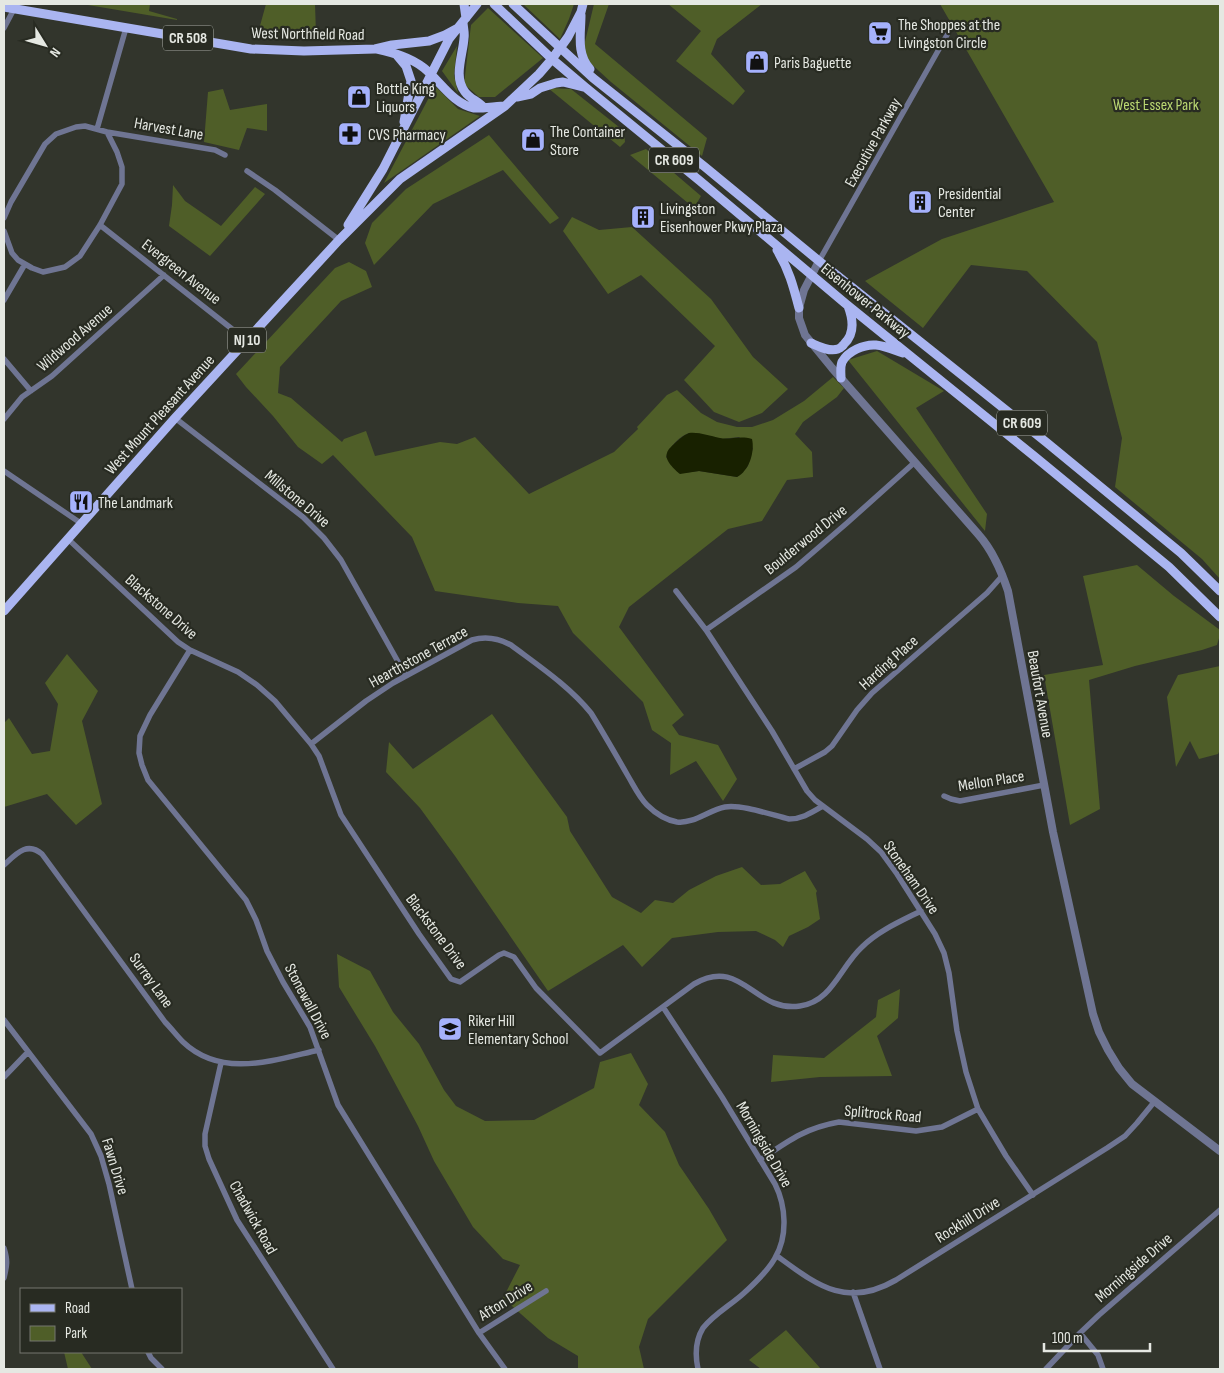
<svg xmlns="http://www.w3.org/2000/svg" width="1224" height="1373" font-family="'Sofia Sans Condensed',sans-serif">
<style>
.green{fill:#4f5e28;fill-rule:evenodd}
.water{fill:#182100}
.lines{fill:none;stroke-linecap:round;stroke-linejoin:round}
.minor{stroke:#6f7593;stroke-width:5.5}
.tertiary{stroke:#6f7593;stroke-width:8}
.primary{stroke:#aab5f1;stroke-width:9}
.labels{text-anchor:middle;stroke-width:4.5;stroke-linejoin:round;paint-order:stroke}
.shield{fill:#282b22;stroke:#acafa8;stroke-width:1}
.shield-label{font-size:15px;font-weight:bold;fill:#e5e8e2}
.poi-label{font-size:16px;fill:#e5e8e2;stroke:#282b22;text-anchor:start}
.street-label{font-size:16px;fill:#e5e8e2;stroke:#282b22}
.park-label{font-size:16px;fill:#bad772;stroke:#282b22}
</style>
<rect width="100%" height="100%" fill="#32352c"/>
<!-- green -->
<path class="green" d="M82,4h68l-1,7 28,8v1z
M266,4h49l1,30 -58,-1z
M523,4h51l-5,15 -9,20z
M594,4h15l-14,40 112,94 -5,18 -91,-74 -24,-22 -3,-14z
M668,4h94l-45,35 -6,15 34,37 -12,14 -57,-44 25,-30z
M940,4h280v575l-18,-20 -87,-72 7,-49 -25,-96 -70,-71 -56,-6 -48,63 -58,-47 77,-42 112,-37z
M488,8l55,50 -48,39h-16l-15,-13 7,-59z
M457,46l-3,29 4,18 -16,-22z
M435,86l23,23 22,7 -96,67z
M548,88l23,1 53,42 1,11 -5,5z
M223,89l7,21 37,-6v27l-20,-3 -8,22 -35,-8 4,-50z
M489,135l70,83 -9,6 -47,-54 -70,34 -59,61 -9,-22 7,-20 34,-34z
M646,149l55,47 -7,12 -64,-53z
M173,185l12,16 36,25 34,-39 10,7 -55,62 -41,-30 3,-21z
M572,217l27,13 33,-3 79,72 42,58 35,32 -26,24 -23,9 -25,-10 -30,-32 31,-34 -74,-71 -33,19 -45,-63z
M349,262l17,9 6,16 -31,14 -61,66 -2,26 13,5 51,44 2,-3 22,-8 9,25 65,-14 17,2 18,-7 54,57 85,-42 24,-23 -1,-2 30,-32 10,-5 24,23 16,9 20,5h15l21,-7 31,-19 29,-24 11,11 -7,9 -34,25 -8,12 17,18 1,25 -26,3 -25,41 -34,8 -99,78 -10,20 65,88 -12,10 7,10 39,10 19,34 -14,22 -27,-40 -26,14 1,-32 -19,-13 -9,-28 -70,-69 -15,-27 -40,-3 -83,-12 -23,-54 -79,-82 -11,9 -24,-17 -25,-31 -27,-29 -10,-13 99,-106zM689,433h6l27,6 17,-2 14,11 -5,18 -11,11 -38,-6 -16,2 -7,-3 -10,-13c4,-10 12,-20 23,-24z
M877,351l67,40 -28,17 71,106 -2,17 -137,-171z
M1137,565l37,31 46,34v5l-3,10 -15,5 -67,16 -46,14 11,129 -30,16 -26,-150 59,-10 -20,-89z
M67,654l31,37 -16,30 20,83 -26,21 -29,-31 -43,13v-84l5,-5 23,36 18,-3 8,-47 -13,-21z
M1220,666v84l-2,4 -19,5 -9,-18 -14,26 -9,-70 11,-22z
M492,714l75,103 3,14 42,66 29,16 14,-13 18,3 16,-13 27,-14 26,-9 19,18 19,-1 25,-13 12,20 -1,2 4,26 -12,8 -19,9 -6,11 -8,-7 -19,-9 -38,1 -46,6 -30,29 -19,-22 -75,46 -93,-135 -35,-48 -34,-36 3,-30 24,27z
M337,954l33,17 23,41 26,32 25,46 12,16 29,15 49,-1 60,-32 6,-26 31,-9 17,31 -9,21 26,27 14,33 30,44 18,31 -79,79 -9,28 5,22h-66v-13l-30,-18 -45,-40 17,-33 -17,-6 -30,-32 -39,-66 -16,-35 -43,-80 -36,-59z
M900,989l-2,29 -21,18 15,40 -72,1 -49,5 2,-27 51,3 52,-41 2,-17z
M786,1330l35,39h-60l-12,-9z
M64,1352h17l11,17h-24z"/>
<!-- water -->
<path class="water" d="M689,433c11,-1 20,3 31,5 11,2 20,-3 32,1 3,13 -3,32 -15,38l-38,-6 -19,3c-5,-4 -16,-14 -13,-21 1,-4 5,-7 8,-10 5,-4 7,-7 14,-10z"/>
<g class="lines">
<!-- minor -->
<path class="minor" d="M4,28l10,-19
M97,129l29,-101
M247,171l28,19 64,50
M4,218l7,-16 34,-58 11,-10 20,-7 9,-1 22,6 108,18 10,5
M100,225l146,115
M4,231l8,22 6,7 14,8 11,4 22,-5 15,-11 20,-31 22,-41v-17l-5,-15 -10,-20
M819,261l128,-226
M4,300l21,-36
M4,359l27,32
M175,418l128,99 21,21 17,22 65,116
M4,419l18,-22 30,-21 112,-101
M4,471l78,53
M68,539l110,103 12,8 48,22 19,13 18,16 36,43 8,12 22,59 78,119 32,45 9,3 39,-27 5,-2 10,4 22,31 64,65 94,-69c48,-28 60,29 106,22 32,-4 40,-39 62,-59 16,-16 39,-26 59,-36
M676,591l30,39 66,101 35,60 8,9 52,39 14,13 16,22 38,60 9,19 5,20 8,58 9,41 12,37 28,47 27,39
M706,630l90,-63 51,-44 68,-61
M190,650l-40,65 -10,21 -1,17 3,12 6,15 98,120 10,20 11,31 16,31 27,45 28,78 141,228 26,36
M311,744l55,-43 27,-18 79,-43c14,-4 26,-2 39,5 28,21 58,41 80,68 13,21 25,42 37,63 6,10 11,21 19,29 8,8 19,15 30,17 17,2 32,-12 48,-15 16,-3 47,8 64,12 13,0 22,-6 34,-13
M794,769l31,-17 7,-6 25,-36 15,-17 115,-100 16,-18
M944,796l7,3 9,2 84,-16
M4,865c12,-11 23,-24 38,-11l123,168c6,6 12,14 18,20 39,37 91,18 136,8
M663,1007l59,90 53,87c11,22 13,52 0,74 -7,13 -20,25 -31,35 -13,12 -30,21 -41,35 -8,13 -8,27 -5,41
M4,1020l87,114 10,22 8,28 23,105
M221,1063l-16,71v12l4,13 28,61 96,149
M4,1077l24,-25
M760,1160c28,-19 45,-32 79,-38l77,9 26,-4 36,-18
M4,1248c4,13 3,17 0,30
M777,1256c40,29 69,53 119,24l211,-132 18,-12 12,-13 18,-22
M853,1292l27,77
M479,1333l67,-42
M1080,1333l18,22 5,14
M148,1352l3,6 11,11
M1046,1369l34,-36 19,-18 121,-105"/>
<!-- tertiary -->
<path class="tertiary" d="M819,261l-15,29 -5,18v10l6,17 27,33 146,166c15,17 23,36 30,57l45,241 40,182 6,18 9,18 11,18 13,16 88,67"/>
<!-- primary -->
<path class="primary" d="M464,4l2,14
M494,4l58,55 33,28 115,94 146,123 188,152 135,111 51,50
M513,4l80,74 112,89 114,94 227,181 135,111 39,38
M4,7l247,42 53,2 71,-2 17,-4 37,-4 16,-6 13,-7
M581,15c0,18 -5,39 9,54
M463,22c0,5 2,11 1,16 -1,17 -11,39 1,54 5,7 13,9 18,15
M377,49c17,4 33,8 47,19 16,13 29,36 50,40 4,1 25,-2 31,-2
M396,54l10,12 5,15 -7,41
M517,97l14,-3 9,-6 16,-5 7,-1 20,5
M348,225l35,-56 66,-130 28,-35
M777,250c12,20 16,35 22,58
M811,343c7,3 18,9 27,6 1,0 6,-4 6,-5 11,-10 9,-25 4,-38
M841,378c0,-5 -1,-11 1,-16 6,-11 22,-18 34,-17 10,1 18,5 27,8
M4,611l171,-193 164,-178 61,-61 105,-73 34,-32 13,-15 16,-22 13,-25 2,-8"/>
</g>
<!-- icons -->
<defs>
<symbol id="supermarket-square" viewBox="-11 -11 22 22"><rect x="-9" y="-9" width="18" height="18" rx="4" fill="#a5b1fc" stroke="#282b22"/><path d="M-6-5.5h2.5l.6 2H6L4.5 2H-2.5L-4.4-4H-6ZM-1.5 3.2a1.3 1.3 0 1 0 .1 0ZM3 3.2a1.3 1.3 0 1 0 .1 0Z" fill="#111"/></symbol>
<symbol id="shop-square" viewBox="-11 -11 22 22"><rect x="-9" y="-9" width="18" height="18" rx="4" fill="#a5b1fc" stroke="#282b22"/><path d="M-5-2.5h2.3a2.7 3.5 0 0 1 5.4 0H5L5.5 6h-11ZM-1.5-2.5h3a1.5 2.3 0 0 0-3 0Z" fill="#111"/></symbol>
<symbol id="pharmacy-square" viewBox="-11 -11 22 22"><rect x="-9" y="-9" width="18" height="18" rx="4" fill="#a5b1fc" stroke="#282b22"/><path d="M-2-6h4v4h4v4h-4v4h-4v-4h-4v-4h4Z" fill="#111"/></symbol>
<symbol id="building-square" viewBox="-11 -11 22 22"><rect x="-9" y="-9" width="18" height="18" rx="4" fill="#a5b1fc" stroke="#282b22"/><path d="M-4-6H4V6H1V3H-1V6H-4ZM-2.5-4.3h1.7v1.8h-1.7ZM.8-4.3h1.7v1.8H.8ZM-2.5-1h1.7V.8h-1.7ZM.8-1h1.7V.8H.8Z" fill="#111"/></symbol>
<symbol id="restaurant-square" viewBox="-11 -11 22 22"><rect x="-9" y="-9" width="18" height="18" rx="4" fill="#a5b1fc" stroke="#282b22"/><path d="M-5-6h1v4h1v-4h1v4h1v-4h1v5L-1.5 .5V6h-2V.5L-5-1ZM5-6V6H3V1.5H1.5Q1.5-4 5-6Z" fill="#111"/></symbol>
<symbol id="school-square" viewBox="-11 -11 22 22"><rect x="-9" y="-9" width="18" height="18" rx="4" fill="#a5b1fc" stroke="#282b22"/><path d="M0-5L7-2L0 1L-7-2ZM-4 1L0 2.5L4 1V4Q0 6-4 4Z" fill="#111"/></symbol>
</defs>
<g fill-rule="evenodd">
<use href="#supermarket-square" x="866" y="19" width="28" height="28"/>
<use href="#shop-square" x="743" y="48" width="28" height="28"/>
<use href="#shop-square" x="345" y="83" width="28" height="28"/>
<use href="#pharmacy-square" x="336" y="120" width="28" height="28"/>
<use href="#shop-square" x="519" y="126" width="28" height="28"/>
<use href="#building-square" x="906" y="188" width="28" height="28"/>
<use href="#building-square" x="629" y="203" width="28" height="28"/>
<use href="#restaurant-square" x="67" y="488" width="28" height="28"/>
<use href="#school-square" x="436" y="1015" width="28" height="28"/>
</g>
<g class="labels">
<!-- shield labels -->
<g class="shield">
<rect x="163" y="25.5" width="50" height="25" rx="4"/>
<rect x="649" y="147.5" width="50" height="25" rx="4"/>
<rect x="228" y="327.5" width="38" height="25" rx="4"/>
<rect x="997" y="410.5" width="50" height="25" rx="4"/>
</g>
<g class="shield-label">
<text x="188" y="43">CR 508</text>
<text x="674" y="165">CR 609</text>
<text x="247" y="345">NJ 10</text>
<text x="1022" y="428">CR 609</text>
</g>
<!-- poi labels -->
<g class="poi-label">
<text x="898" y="30">The Shoppes at the<tspan x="898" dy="18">Livingston Circle</tspan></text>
<text x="774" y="68">Paris Baguette</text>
<text x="376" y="94">Bottle King<tspan x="376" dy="18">Liquors</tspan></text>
<text x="550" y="137">The Container<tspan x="550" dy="18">Store</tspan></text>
<text x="368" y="140">CVS Pharmacy</text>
<text x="938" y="199">Presidential<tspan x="938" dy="18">Center</tspan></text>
<text x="660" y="214">Livingston<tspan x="660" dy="18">Eisenhower Pkwy Plaza</tspan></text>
<text x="98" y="508">The Landmark</text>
<text x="468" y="1026">Riker Hill<tspan x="468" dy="18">Elementary School</tspan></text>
</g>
<!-- street labels -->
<g class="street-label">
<text transform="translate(308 33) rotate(1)" y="6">West Northfield Road</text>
<text transform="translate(169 128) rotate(10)" y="6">Harvest Lane</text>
<text transform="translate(872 142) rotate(-61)" y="6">Executive Parkway</text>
<text transform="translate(182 271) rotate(38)" y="6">Evergreen Avenue</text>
<text transform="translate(866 300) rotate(39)" y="6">Eisenhower Parkway</text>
<text transform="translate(74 337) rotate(-41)" y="6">Wildwood Avenue</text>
<text transform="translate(159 414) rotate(-48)" y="6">West Mount Pleasant Avenue</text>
<text transform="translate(298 498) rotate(40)" y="6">Millstone Drive</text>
<text transform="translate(805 539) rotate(-39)" y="6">Boulderwood Drive</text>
<text transform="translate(162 606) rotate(41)" y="6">Blackstone Drive</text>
<text transform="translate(418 656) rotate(-29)" y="6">Hearthstone Terrace</text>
<text transform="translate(888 662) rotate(-42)" y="6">Harding Place</text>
<text transform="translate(1041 694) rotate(80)" y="6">Beaufort Avenue</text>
<text transform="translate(991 780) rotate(-9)" y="6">Mellon Place</text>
<text transform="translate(912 877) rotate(55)" y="6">Stoneham Drive</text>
<text transform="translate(437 931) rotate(53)" y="6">Blackstone Drive</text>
<text transform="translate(152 980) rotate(54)" y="6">Surrey Lane</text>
<text transform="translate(309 1001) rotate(62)" y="6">Stonewall Drive</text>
<text transform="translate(883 1113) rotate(5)" y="6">Splitrock Road</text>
<text transform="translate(765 1144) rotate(60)" y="6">Morningside Drive</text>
<text transform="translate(116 1166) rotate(73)" y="6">Fawn Drive</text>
<text transform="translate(254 1217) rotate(61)" y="6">Chadwick Road</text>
<text transform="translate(967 1219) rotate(-32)" y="6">Rockhill Drive</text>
<text transform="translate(1133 1267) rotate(-41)" y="6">Morningside Drive</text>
<text transform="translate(505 1300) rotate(-32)" y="6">Afton Drive</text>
</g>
<!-- park labels -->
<g class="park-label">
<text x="1156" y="110">West Essex Park</text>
</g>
</g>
<!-- border -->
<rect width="1224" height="1373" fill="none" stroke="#e5e8e2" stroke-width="10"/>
<!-- legend -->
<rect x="20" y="1288" width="162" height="65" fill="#282b22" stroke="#74776f"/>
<rect x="30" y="1304" width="25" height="8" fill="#aab5f1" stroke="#74776f"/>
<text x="65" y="1313" font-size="15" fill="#e5e8e2">Road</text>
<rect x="30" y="1326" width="25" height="15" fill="#4f5e28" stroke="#74776f"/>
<text x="65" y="1338" font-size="15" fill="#e5e8e2">Park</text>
<!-- north arrow -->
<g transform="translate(45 45) rotate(127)" stroke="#282b22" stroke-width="4" paint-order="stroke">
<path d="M0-4L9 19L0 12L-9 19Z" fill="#e5e8e2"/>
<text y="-8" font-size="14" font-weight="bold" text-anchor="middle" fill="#e5e8e2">N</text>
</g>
<!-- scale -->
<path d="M1044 1343v8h106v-8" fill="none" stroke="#e5e8e2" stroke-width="2.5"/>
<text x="1052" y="1343" font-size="15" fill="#e5e8e2" stroke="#282b22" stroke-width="4" paint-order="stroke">100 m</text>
</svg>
